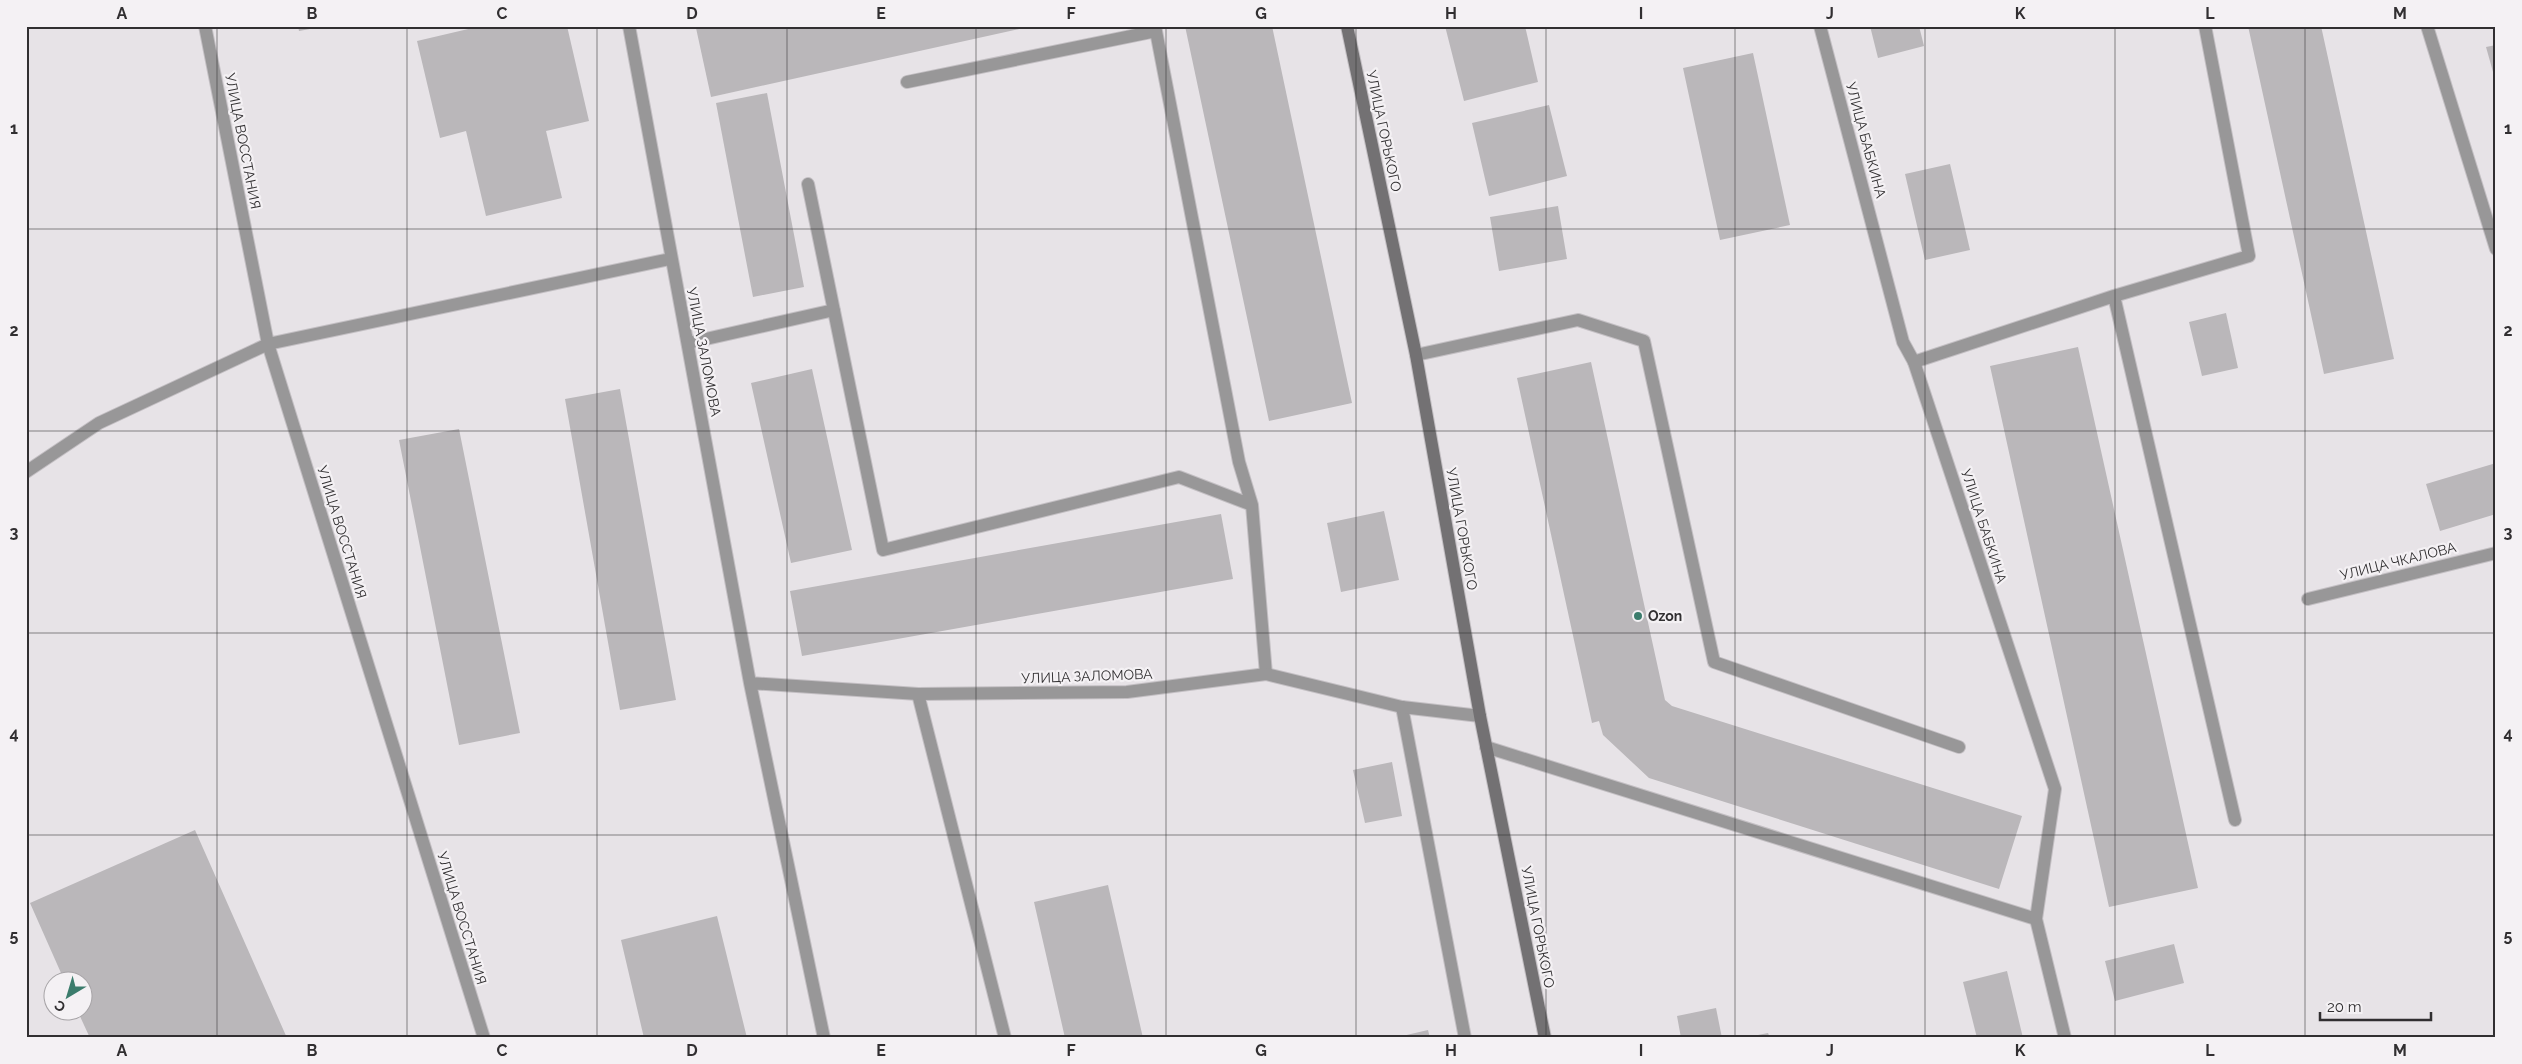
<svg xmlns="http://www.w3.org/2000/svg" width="2522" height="1064" font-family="Raleway,sans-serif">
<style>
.building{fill:#bab7ba}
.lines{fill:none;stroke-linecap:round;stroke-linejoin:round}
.lane-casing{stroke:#c3bfc3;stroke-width:14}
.street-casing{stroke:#c3bfc3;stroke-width:14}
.secondary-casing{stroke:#c3bfc3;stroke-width:14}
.lane{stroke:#989798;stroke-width:12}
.street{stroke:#989798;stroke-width:12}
.secondary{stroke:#737173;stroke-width:12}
.grid{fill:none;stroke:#312f31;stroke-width:1;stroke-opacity:0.55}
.poi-dot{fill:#3b7c6c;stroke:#f4f1f4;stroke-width:2}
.labels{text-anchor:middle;stroke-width:4.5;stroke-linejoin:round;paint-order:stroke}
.street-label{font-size:14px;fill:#312f31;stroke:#f4f1f4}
.poi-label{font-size:14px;font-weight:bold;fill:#312f31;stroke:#f4f1f4;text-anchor:start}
.neatline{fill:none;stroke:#312f31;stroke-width:2}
.grid-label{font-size:16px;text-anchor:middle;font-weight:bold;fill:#312f31}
</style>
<rect width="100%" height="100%" fill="#e7e3e7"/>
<!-- building -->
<path class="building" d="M298,26h23v1l-22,4z
M481,26h86l22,95 -43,10 16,67 -76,18 -20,-85 -26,7 -23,-97z
M706,26h322v1l-317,70 -15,-69z
M1185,26h87l80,377 -83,18z
M1445,26h80l13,56 -74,19z
M1870,26h49l5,20 -46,12z
M2248,26h73l73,333 -70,15z
M2496,45v34h-1l-9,-32z
M1753,53l37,172 -70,15 -37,-172z
M767,93l37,194 -51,10 -37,-194z
M1549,105l18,71 -78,20 -17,-73z
M1950,164l20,86 -45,10 -20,-86z
M1558,206l9,53 -68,12 -9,-54z
M2226,313l12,55 -36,8 -13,-54z
M2078,347l120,541 -89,19 -119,-541z
M1591,362l74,338 7,6 350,110 -23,73 -350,-111 -46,-43 -4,-14 -7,2 -75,-345z
M812,369l40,181 -61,13 -40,-180z
M620,389l56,311 -56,10 -55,-311z
M459,429l61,304 -61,12 -60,-305z
M2496,463v51l-56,17 -14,-47z
M1384,511l15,69 -58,12 -14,-69z
M1221,514l12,65 -431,77 -12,-65z
M1392,762l10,54 -37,7 -12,-53z
M195,830l92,208h-197l-12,-26h4v-30h-17l-35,-79z
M1108,885l35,153h-78l-31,-136z
M717,916l30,122h-103l-23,-98z
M2174,944l10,39 -69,18 -10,-40z
M2007,971l16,67h-46l-14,-56z
M1716,1008l6,30h-41l-4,-22z
M1428,1030l2,8h-32v-1z
M1768,1033l2,5h-21l-1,-1z"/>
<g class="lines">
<defs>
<path id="lane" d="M1155,26l84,436 13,43 14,169
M907,82l249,-51
M808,184l75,366 296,-73 73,28
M2114,296l135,-40 -44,-230
M688,343l146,-33
M1416,355l162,-35 66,21 70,321 245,85
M1914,362l200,-66 121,524
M918,694l87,344
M1402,707l63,331
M1486,747l550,172"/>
<path id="street" d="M205,26l63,318 216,694
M629,26l121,657 168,11 209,-2 139,-18 136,33 78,9
M1820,26l83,316 11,20 141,427 -19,130 29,119
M2427,26l69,223
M26,472l73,-49 169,-79 402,-85
M2308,599l188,-46
M750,683l74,355"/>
<path id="secondary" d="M1347,26l69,329 64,361 65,322"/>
</defs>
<!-- lane casing -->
<use href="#lane" class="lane-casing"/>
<!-- street casing -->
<use href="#street" class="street-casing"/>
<!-- secondary casing -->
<use href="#secondary" class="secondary-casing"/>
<!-- lane -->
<use href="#lane" class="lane"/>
<!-- street -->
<use href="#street" class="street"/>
<!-- secondary -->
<use href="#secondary" class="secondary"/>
</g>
<!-- grid -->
<path class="grid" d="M217,26v1012M407,26v1012M597,26v1012M787,26v1012M976,26v1012M1166,26v1012M1356,26v1012M1546,26v1012M1735,26v1012M1925,26v1012M2115,26v1012M2305,26v1012M26,229h2470M26,431h2470M26,633h2470M26,835h2470"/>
<!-- markers -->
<circle class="poi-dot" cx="1638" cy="616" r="5"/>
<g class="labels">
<!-- street labels -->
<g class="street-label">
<text transform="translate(1384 131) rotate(78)" y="5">УЛИЦА ГОРЬКОГО</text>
<text transform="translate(1866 140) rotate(75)" y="5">УЛИЦА БАБКИНА</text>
<text transform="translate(243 141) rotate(79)" y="5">УЛИЦА ВОССТАНИЯ</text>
<text transform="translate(704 352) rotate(79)" y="5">УЛИЦА ЗАЛОМОВА</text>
<text transform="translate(1984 526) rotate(72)" y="5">УЛИЦА БАБКИНА</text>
<text transform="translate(1462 529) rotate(80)" y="5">УЛИЦА ГОРЬКОГО</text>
<text transform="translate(342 532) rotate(73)" y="5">УЛИЦА ВОССТАНИЯ</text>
<text transform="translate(2398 561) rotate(-14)" y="5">УЛИЦА ЧКАЛОВА</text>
<text transform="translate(1087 676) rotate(-2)" y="5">УЛИЦА ЗАЛОМОВА</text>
<text transform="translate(462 918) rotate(73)" y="5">УЛИЦА ВОССТАНИЯ</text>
<text transform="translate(1538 927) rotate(79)" y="5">УЛИЦА ГОРЬКОГО</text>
</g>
<!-- poi labels -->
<g class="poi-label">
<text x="1648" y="621">Ozon</text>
</g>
</g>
<!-- border -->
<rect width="2522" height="1064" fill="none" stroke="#f4f1f4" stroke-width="55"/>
<!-- north arrow -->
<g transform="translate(68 996) rotate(218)"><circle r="24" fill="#f4f1f4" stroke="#a6a3a6"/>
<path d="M0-4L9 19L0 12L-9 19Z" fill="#3b7c6c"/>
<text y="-8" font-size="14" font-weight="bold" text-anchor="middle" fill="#312f31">С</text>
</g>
<!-- scale -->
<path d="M2320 1012v8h111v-8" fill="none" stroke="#312f31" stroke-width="2.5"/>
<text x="2327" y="1012" font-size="15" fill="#312f31" stroke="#f4f1f4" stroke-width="4" paint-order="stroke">20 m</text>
<rect x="28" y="28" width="2466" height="1008" class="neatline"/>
<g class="grid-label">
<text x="122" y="19">A</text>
<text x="312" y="19">B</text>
<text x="502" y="19">C</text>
<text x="692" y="19">D</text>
<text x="881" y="19">E</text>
<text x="1071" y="19">F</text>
<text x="1261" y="19">G</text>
<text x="1451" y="19">H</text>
<text x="1641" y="19">I</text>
<text x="1830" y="19">J</text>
<text x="2020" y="19">K</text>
<text x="2210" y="19">L</text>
<text x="2400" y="19">M</text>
<text x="14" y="134">1</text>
<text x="2508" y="134">1</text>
<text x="14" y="336">2</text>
<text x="2508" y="336">2</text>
<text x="14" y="538">3</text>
<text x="2508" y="538">3</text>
<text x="14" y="739">4</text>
<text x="2508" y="739">4</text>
<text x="14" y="941">5</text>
<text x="2508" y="941">5</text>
<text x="122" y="1056">A</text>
<text x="312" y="1056">B</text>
<text x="502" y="1056">C</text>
<text x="692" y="1056">D</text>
<text x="881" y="1056">E</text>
<text x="1071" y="1056">F</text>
<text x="1261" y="1056">G</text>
<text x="1451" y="1056">H</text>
<text x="1641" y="1056">I</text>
<text x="1830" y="1056">J</text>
<text x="2020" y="1056">K</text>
<text x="2210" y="1056">L</text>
<text x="2400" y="1056">M</text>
</g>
</svg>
